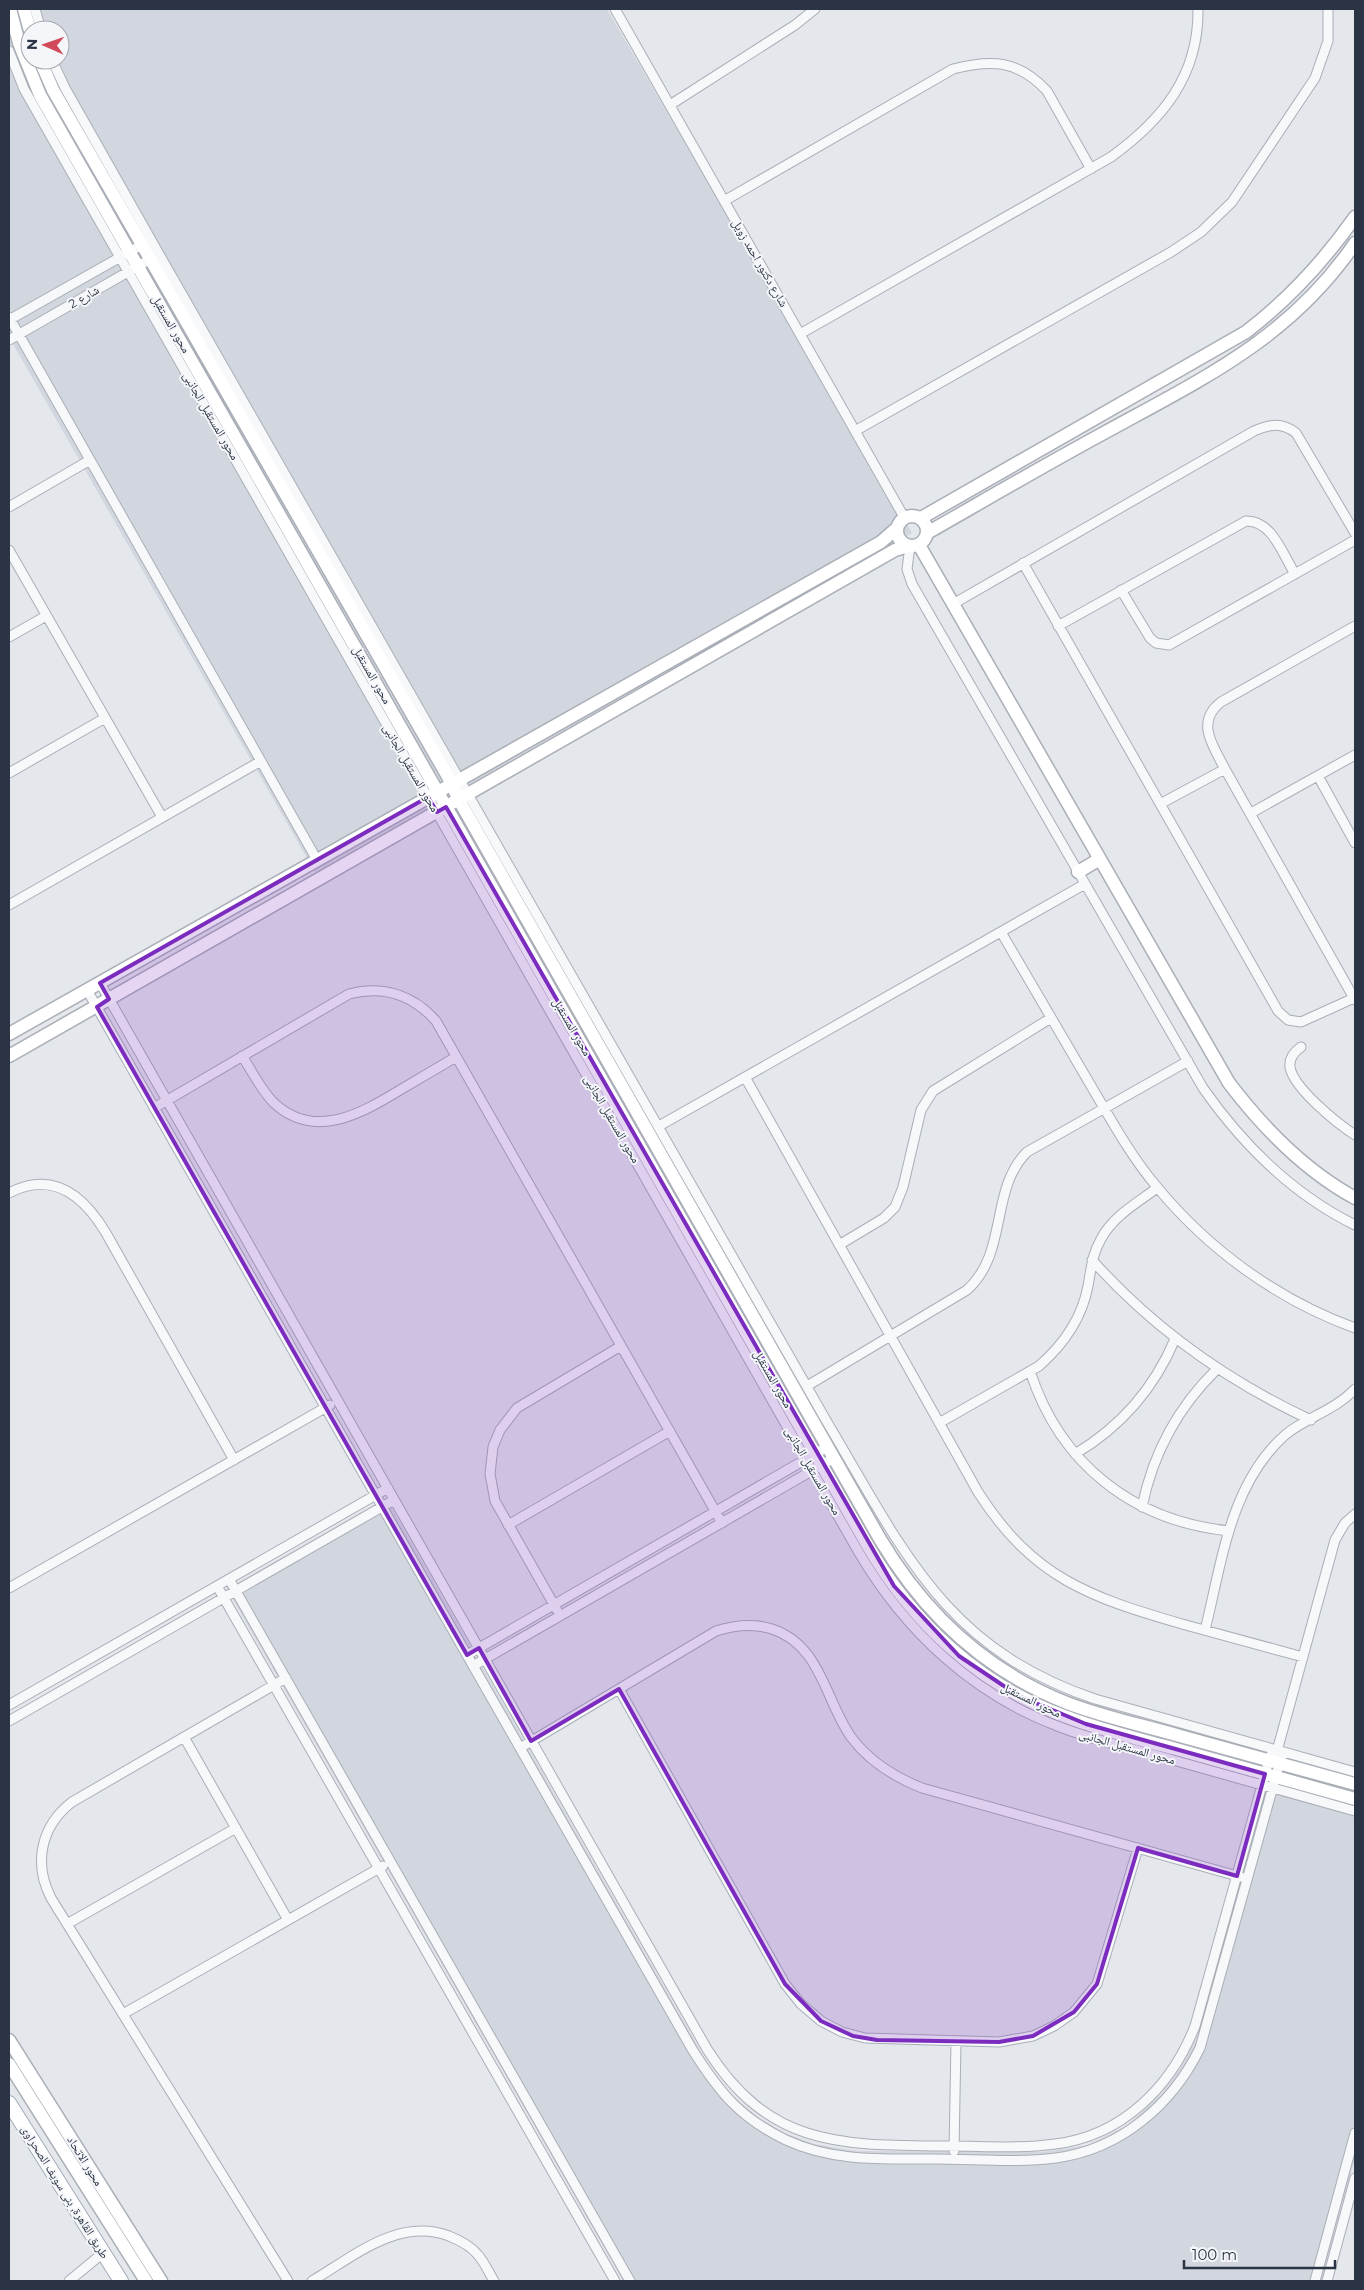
<svg xmlns="http://www.w3.org/2000/svg" width="1364" height="2290" font-family="Montserrat,'Noto Naskh Arabic',sans-serif">
<style>
.built{fill:#d2d6de;fill-rule:evenodd}
.lines{fill:none;stroke-linecap:round;stroke-linejoin:round}
.street-casing{stroke:#a9aeb7;stroke-width:11}
.secondary-casing{stroke:#a9aeb7;stroke-width:15}
.primary-casing{stroke:#a3abb8;stroke-width:16}
.street{stroke:#f7f8fa;stroke-width:9}
.secondary{stroke:#fff;stroke-width:12}
.primary{stroke:#fff;stroke-width:14}
.marked{fill:#7b2cbf;fill-opacity:0.2;stroke:#7b2cbf;stroke-width:4;stroke-linejoin:round}
.labels{text-anchor:middle;stroke-width:4;stroke-linejoin:round;paint-order:stroke}
.street-label{font-size:12px;fill:#2b3445;stroke:#f4f6f9}
</style>
<rect width="100%" height="100%" fill="#e4e7ec"/>
<!-- built -->
<path class="built" d="M9,9h598l305,524 -597,339 -306,-535zM30,30h30v30h-30z
M386,1498l326,573 22,26 24,20 27,16 29,11 42,7 187,1 45,-7 40,-20 34,-32 19,-26 15,-28 16,-49 59,-221 84,23v366l-34,123h-698l-396,-692z"/>
<g class="lines">
<defs>
<path id="street" d="M35,9l6,21
M615,9l289,508
M9,51l15,38 834,1462c47,80 115,144 202,176 36,14 75,22 113,33 60,17 121,34 182,51
M52,60l13,28 94,166 668,1168c76,128 117,226 268,277l260,73
M670,105l125,-80 20,-16
M724,201l229,-132c39,-10 65,-9 94,22l44,78
M9,317l308,543
M9,320l138,-78
M800,334l311,-177c51,-37 88,-81 87,-148
M9,340l145,-83
M855,431l316,-179 30,-20 31,-30 83,-124 13,-37v-32
M9,507l81,-47
M910,546l-3,23 5,15 291,504c40,57 89,106 152,137
M9,550l153,267
M1023,563l255,448 10,9 13,2 53,-24
M1121,590l29,48 6,5 13,2 186,-105
M953,604l301,-173c16,-7 28,-9 42,2l59,100
M1058,626l188,-105c26,-1 37,34 49,53
M1355,626l-134,76c-26,20 -8,44 4,67l130,231
M9,637l37,-21
M9,773l96,-55
M1318,776l37,67
M1160,804l65,-35
M1251,813l104,-58
M9,905l252,-144
M1001,932c29,49 57,98 86,147 22,37 42,75 70,108 52,63 121,113 198,141
M100,983l607,1066c63,100 137,96 242,97 35,0 71,3 106,-2 67,-8 116,-57 140,-118l74,-266 2,-5 6,-4 58,-211 10,-17 10,-9
M87,990l605,1059c27,43 48,69 94,91 47,22 98,19 149,19 40,0 81,4 121,-1 65,-9 116,-53 144,-110l81,-290
M1301,1047c-7,5 -12,12 -11,20 3,21 48,57 65,68
M242,1056c10,15 19,34 32,47 41,38 88,10 126,-13 19,-11 37,-22 56,-33
M745,1077l233,415c55,86 111,105 204,132 40,11 80,22 121,33
M154,1108l195,-114c34,-9 64,1 87,27l286,502
M659,1126l426,-242
M9,1193c44,-23 75,3 97,40l128,227
M839,1245l45,-27 11,-11 8,-20 18,-77 12,-19 118,-73
M1092,1260c62,69 135,121 219,160
M1030,1371c30,93 103,150 199,160
M807,1386l160,-96c42,-38 22,-100 60,-138l161,-91
M939,1423l100,-57c24,-21 43,-48 49,-80 3,-16 4,-32 13,-47 12,-23 36,-36 56,-51
M1075,1454c47,-28 79,-65 100,-115
M1142,1507c11,-54 35,-99 75,-138
M508,1525l162,-94
M229,1579l401,702
M217,1586l398,695
M9,1588l321,-183
M557,1610l-62,-109 -5,-27 3,-27 7,-17 17,-22 104,-62
M1205,1630c17,-68 25,-146 80,-195 22,-18 49,-24 70,-46
M467,1655l360,-208
M473,1666l361,-208
M286,1678l-214,124c-31,24 -39,61 -21,96l237,383
M619,1689l166,295 16,20 20,17 21,11 23,6 134,4 34,-6 21,-10 20,-14 23,-28 41,-136
M9,1705l379,-217
M9,1721l385,-221
M184,1737l104,183
M520,1748l196,-117c19,-6 37,-8 56,-2 49,16 53,71 79,108 18,24 43,40 71,51l319,89
M67,1924l169,-96
M123,2014l260,-148
M954,2151l2,-110
M69,2281l34,-28
M312,2281c41,-24 86,-64 137,-45 10,4 22,10 29,19 7,8 11,18 16,26
M1315,2281l40,-148
M1327,2281l28,-103"/>
<path id="secondary" d="M10,9l9,34 21,52 828,1451c45,77 111,139 196,170 36,14 75,23 112,33 60,17 120,33 179,50
M24,9l6,22
M40,60l13,30 394,685 12,25 421,739c44,74 106,132 187,164 36,14 75,22 113,33 58,16 117,32 175,48
M897 531a15 15 0 1 1 30 0a15 15 0 1 1-30 0Z
M921,518l325,-186c43,-33 78,-71 109,-115
M927,533c58,-33 116,-67 175,-99 98,-54 188,-95 253,-191
M919,545l310,538c35,46 75,87 126,115
M1078,872l20,-12
M9,1034l872,-492 16,-14
M9,1056l886,-506 13,-4
M9,2040l152,241
M9,2064l137,217"/>
<path id="primary" d="M9,2103l112,178"/>
</defs>
<!-- street casing -->
<use href="#street" class="street-casing"/>
<!-- secondary casing -->
<use href="#secondary" class="secondary-casing"/>
<!-- primary casing -->
<use href="#primary" class="primary-casing"/>
<!-- street -->
<use href="#street" class="street"/>
<!-- secondary -->
<use href="#secondary" class="secondary"/>
<!-- primary -->
<use href="#primary" class="primary"/>
</g>
<!-- marked area -->
<path class="marked" d="M428,797l9,15 9,-5 448,779 65,70 60,40 67,28 179,50 -28,102 -99,-28 -41,136 -23,28 -41,24 -34,6 -122,-2 -24,-4 -32,-15 -36,-37 -166,-295 -88,52 -52,-93 -12,7 -370,-648 12,-8 -9,-16z"/>
<g class="labels">
<!-- street labels -->
<g class="street-label">
<text transform="translate(760 263) rotate(60)" y="4">شارع دكتور احمد زويل</text>
<text transform="translate(84 297) rotate(-30)" y="4">شارع 2</text>
<text transform="translate(171 324) rotate(60)" y="4">محور المستقبل</text>
<text transform="translate(211 416) rotate(60)" y="4">محور المستقبل الجانبى</text>
<text transform="translate(372 675) rotate(60)" y="4">محور المستقبل</text>
<text transform="translate(411 768) rotate(60)" y="4">محور المستقبل الجانبى</text>
<text transform="translate(572 1027) rotate(60)" y="4">محور المستقبل</text>
<text transform="translate(612 1119) rotate(60)" y="4">محور المستقبل الجانبى</text>
<text transform="translate(773 1379) rotate(60)" y="4">محور المستقبل</text>
<text transform="translate(813 1471) rotate(60)" y="4">محور المستقبل الجانبى</text>
<text transform="translate(1031 1700) rotate(26)" y="4">محور المستقبل</text>
<text transform="translate(1127 1747) rotate(16)" y="4">محور المستقبل الجانبى</text>
<text transform="translate(85 2161) rotate(58)" y="4">محور الاتحاد</text>
<text transform="translate(65 2192) rotate(58)" y="4">طريق القاهرة, بنى سويف الصحراوى</text>
</g>
</g>
<!-- border -->
<rect width="1364" height="2290" fill="none" stroke="#2b3445" stroke-width="20"/>
<!-- north arrow -->
<g transform="translate(45 45) rotate(272)"><circle r="24" fill="#f4f6f9" stroke="#a4a8b1"/>
<path d="M0-4L9 19L0 12L-9 19Z" fill="#d1495b"/>
<text y="-8" font-size="14" font-weight="bold" text-anchor="middle" fill="#2b3445">N</text>
</g>
<!-- scale -->
<path d="M1184 2260v8h151v-8" fill="none" stroke="#2b3445" stroke-width="2.5"/>
<text x="1192" y="2260" font-size="15" fill="#2b3445" stroke="#f4f6f9" stroke-width="4" paint-order="stroke">100 m</text>
</svg>
